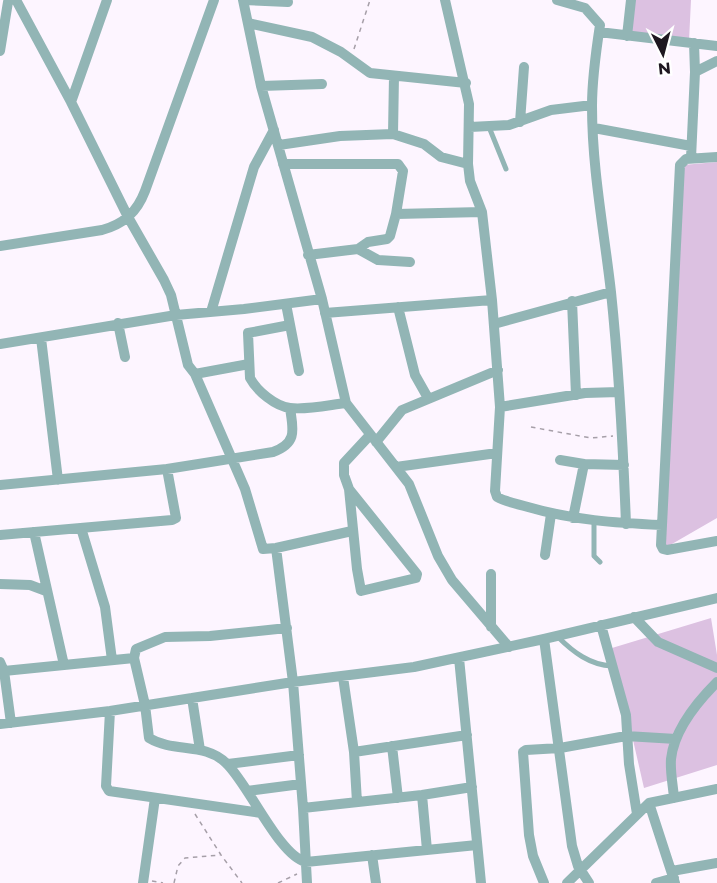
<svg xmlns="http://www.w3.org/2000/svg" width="717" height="883" font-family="Montserrat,sans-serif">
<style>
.green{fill:#dcc1e1}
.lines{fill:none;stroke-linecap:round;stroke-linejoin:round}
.path{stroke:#a69fa8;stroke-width:1.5;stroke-dasharray:4.5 4.5;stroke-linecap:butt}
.service{stroke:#92b5b5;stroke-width:5}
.minor{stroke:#92b5b5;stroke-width:10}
</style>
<rect width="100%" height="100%" fill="#fdf5ff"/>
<!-- green -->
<path class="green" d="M630,0h61l-2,41 -62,-6z
M717,162v356l-52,30 18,-383z
M711,618l6,37v110l-73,23 -32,-140z"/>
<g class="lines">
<!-- path -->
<path class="path" d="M354,49l16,-49
M531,427l60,11 22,-2
M195,814l26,41 21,28
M152,881l11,2
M174,883l4,-17 7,-8 35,-3
M278,883l19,-9"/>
<!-- service -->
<path class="service" d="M489,127l17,42
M594,521v35l6,6
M558,637c15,15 32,28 54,29"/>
<!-- minor -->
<path class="minor" d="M16,0l55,102 57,115 36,63 7,15 17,70 7,9 50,115 18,60 13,-1 76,-17
M243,0l18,86 61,213 24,104 63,81 29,72 14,24 57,67
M243,0l45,2
M445,0l24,104 -1,60 2,17 12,31 10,88 8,107 -5,84 2,6c9,5 21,7 31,10 44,13 88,16 134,18
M557,0l28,8 15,17c-4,26 -8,55 -8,81 0,63 12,124 19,186 8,77 12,154 15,232
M248,23l64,14 29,15 29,21 96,10
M599,32l118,14
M627,36l4,-36
M0,51l8,-49
M695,72l22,-11
M261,86l61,-2
M71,102l36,-102
M520,122l4,-55
M470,127l39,-2 42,-15 41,-5
M594,128l97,18
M393,134l1,-58
M279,145l61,-9 53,-2 31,10 17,13 27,7
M717,157l-31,2 -6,6 -19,380 2,4 4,1 50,-9
M691,158l4,-86 -1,-29
M283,164h115l5,7 -7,43 -6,22 -3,3 -19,3 -10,7 -50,6
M396,214l86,-2
M0,246l102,-16c22,-6 35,-18 43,-39l69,-191
M358,249l20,11 32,2
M572,301l4,94
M286,304l13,67
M398,307l17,68 13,23
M211,312l43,-145 20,-37
M325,313l167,-13
M118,323l7,34
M494,324l117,-32
M290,325l-42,8 2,45c7,13 25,28 40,30 18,2 39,-3 56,-5
M41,338l17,142
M0,344l176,-29 68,-6 78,-10
M195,374l54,-10
M500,407l85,-14 34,-1
M376,442l26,-32 96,-40
M560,460l24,4 40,1
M396,467l101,-14
M0,485l167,-16 106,-17c25,-9 20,-23 17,-44
M349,489l8,80 4,22 55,-13 1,-4 -68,-85 -5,-14v-12l26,-28
M573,518l11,-54
M81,528l24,79 7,53
M34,532l30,133
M0,535l172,-15 4,-2 -9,-49
M276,548l17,134 10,126 4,75
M545,555l6,-41
M491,574v53
M0,584l30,1 16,6
M634,617l24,25 59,26
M601,625l25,90 3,49 8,50
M287,628l-77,8 -45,1 -29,12 -2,9 11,47 4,33c25,15 56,4 77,25 22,20 53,93 80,99l171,-17
M544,639l28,207 6,20 11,17
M459,658l22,225
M0,662l4,9 7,52
M4,671l130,-13
M343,677l11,75 3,50
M192,698l8,52
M110,711l-4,75 3,5 152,22
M0,724l110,-13 183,-29 121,-15 130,-28 173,-41
M392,746l6,52
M354,752l113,-17
M228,764l71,-9
M247,791l54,-7
M422,795l5,55
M674,798c-1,-13 -4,-26 -3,-39 3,-29 26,-57 46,-77
M649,803l26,80
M303,808l119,-13 50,-8
M372,855l4,28
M672,871l45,-8
M143,883l12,-85
M544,883l-11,-27 -4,-21 -6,-83 3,-2 34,-2 66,-12 50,3
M567,883l82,-80 68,-14
M656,883l18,-5"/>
</g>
<!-- north arrow -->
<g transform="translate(663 54) rotate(174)" stroke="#ffffff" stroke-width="4.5" paint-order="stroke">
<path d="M0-4.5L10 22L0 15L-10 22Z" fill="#1e1720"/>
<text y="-9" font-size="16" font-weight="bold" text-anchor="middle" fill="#1e1720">N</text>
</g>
</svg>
